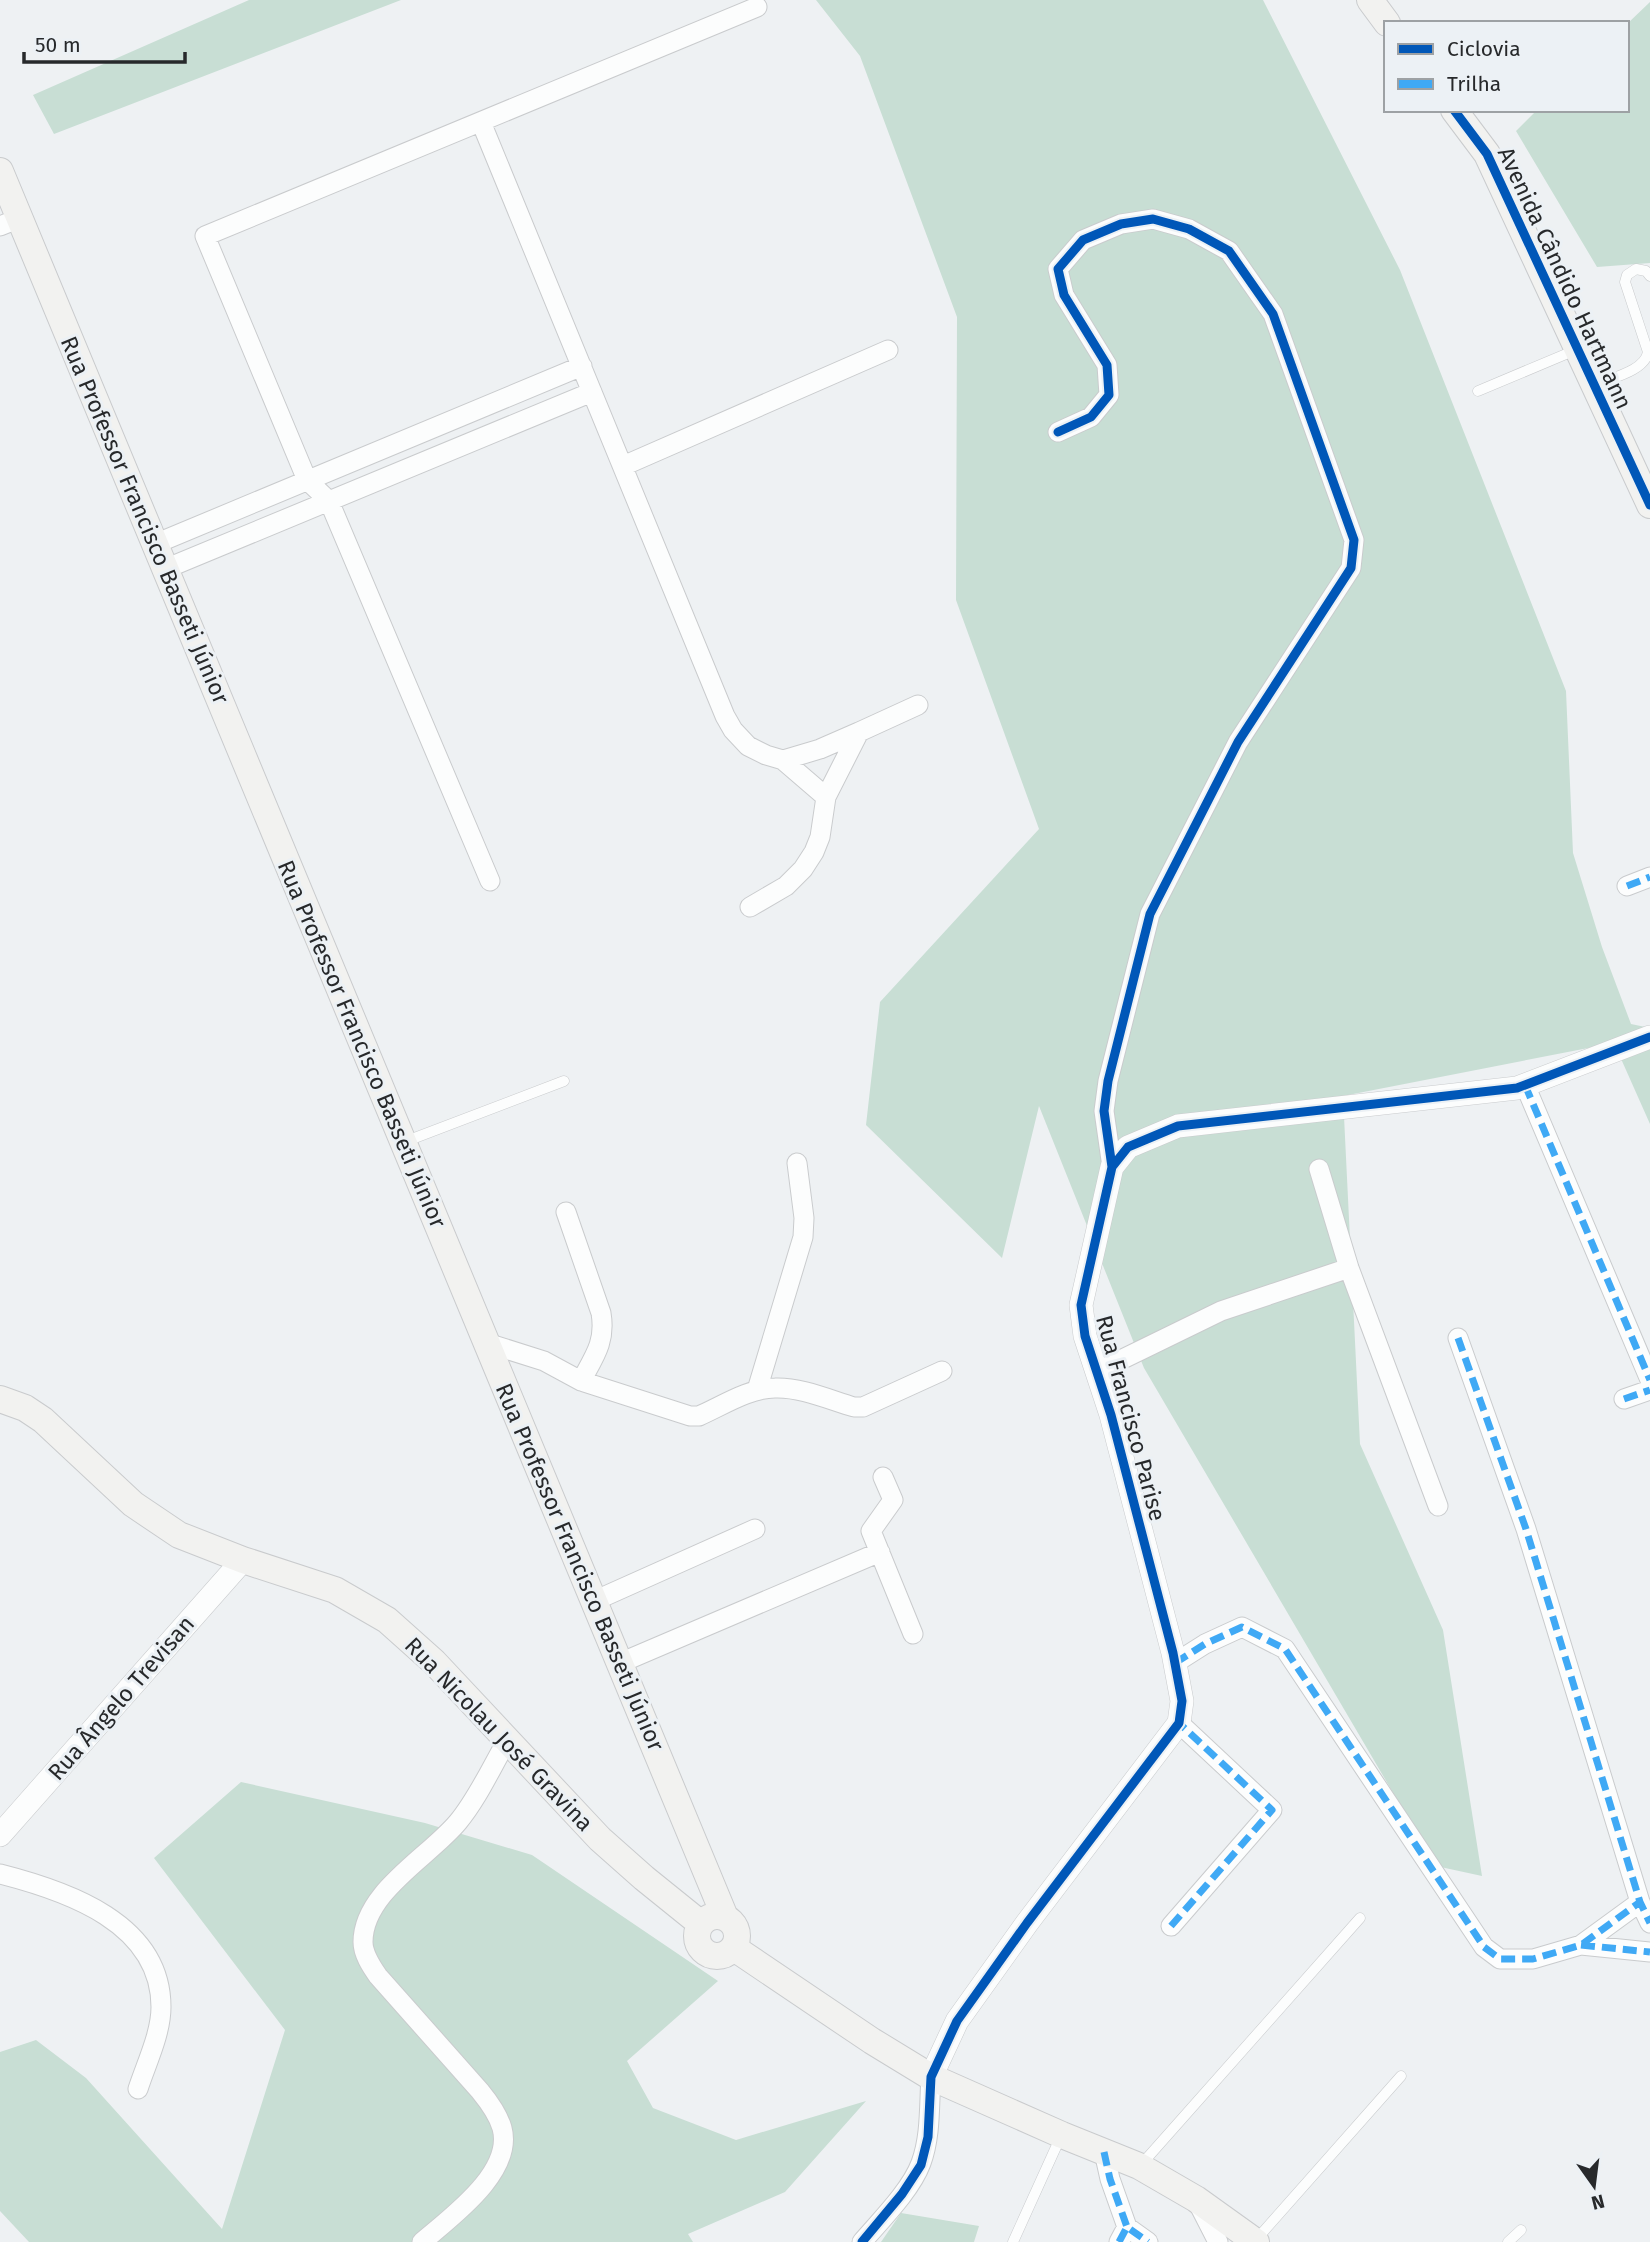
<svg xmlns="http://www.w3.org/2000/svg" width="1650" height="2242" font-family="'Fira Sans',sans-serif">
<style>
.green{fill:#c8ded4}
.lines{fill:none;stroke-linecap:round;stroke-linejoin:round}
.service-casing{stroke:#c9cbcd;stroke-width:11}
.minor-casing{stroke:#c9cbcd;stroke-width:21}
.tertiary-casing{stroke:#c9cbcd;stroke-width:24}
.secondary-casing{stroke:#c9cbcd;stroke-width:28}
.service{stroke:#fcfdfd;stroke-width:10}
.minor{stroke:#fcfdfd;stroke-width:19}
.tertiary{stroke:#fcfdfd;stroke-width:23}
.secondary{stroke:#f2f2f0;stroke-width:26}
.quiet{stroke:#3fa9f5;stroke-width:7;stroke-dasharray:14 7;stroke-linecap:butt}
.cycleway-casing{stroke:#ecf1f5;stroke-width:13}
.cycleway{stroke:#0057b8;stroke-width:9}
.labels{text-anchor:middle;stroke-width:6;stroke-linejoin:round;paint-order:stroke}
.street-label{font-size:23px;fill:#27292b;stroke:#ecf1f5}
</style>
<rect width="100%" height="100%" fill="#eef1f3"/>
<!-- green -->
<path class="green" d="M249,0h152l-347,134 -21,-39z
M816,0h447l137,270 166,421 7,162 29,94 29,77 19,4v96l-36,-81 -271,53 17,348 83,186 39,246 -46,-10 -292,-498 -105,-262 -37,152 -136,-133 14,-123 159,-173 -83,-229 1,-283 -97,-261z
M1650,2v261l-53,4 -81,-136 21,-21h90v-86z
M241,1782l184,41 107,32 186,126 -91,80 26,47 83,32 130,-39 -81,91 -97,42 5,8h-664l-29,-31v-159l36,-12 50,38 136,151 63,-199 -131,-172z
M901,2213l78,13 -5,16h-93z"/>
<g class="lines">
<defs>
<path id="service" d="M1595,385c16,-7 50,-14 53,-33l-23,-70 2,-7 9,-6 10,2 4,5
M1478,391l100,-42
M404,1142l160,-61
M1140,2166l220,-248
M1255,2241l146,-165
M1013,2242l48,-106
M1508,2242l13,-12"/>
<path id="minor" d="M481,122l244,594 8,14 15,16 18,9 17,5 43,37
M0,226l20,-8
M1058,432l33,-15 18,-22 -2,-30 -43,-70 -6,-26 25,-29 38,-16 32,-5 36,10 40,22 44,63 81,226 -3,28 -113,174 -88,172 -42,167 -4,30 8,56
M623,466l265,-116
M155,544l427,-178
M165,569l427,-177
M783,760l37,-11 39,-17
M490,881l-161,-380 -22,-21 -102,-244 552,-229
M1627,886l23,-9
M750,907l36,-21 17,-17 11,-17 6,-15 6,-40 33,-65 59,-27
M1525,1085l125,295
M1319,1169l30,99 89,238
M566,1212l35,101c5,29 -7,44 -20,68
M1458,1338l68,191 114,373 10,21
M487,1343l57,18 37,20 109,35h9c23,-10 50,-28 76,-28 26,-1 55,12 79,19h9l79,-36
M1096,1372l125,-61 128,-43
M757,1390l46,-153 1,-19 -7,-55
M1624,1399l26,-9
M883,1477l10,23 -22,31 42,103
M594,1601l161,-72
M620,1663l260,-111
M1175,1663l30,-19 37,-17 43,22 199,298 16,12h33l48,-14 59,-43
M0,1874c67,17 161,49 161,133 0,27 -15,57 -23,82
M1171,1926l101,-116 -93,-87
M1581,1945l69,7
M1104,2152l6,27 17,48
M1198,2203l20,39
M422,2242c29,-25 92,-70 80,-114 -4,-14 -13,-26 -22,-37l-102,-115c-7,-10 -15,-22 -15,-34 0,-50 66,-85 95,-120 20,-24 34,-56 50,-83
M862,2242c19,-22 49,-52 59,-79 10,-27 8,-58 10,-86
M1119,2242l8,-15 21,15"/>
<path id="tertiary" d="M0,1835l243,-275
M931,2077l26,-56 70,-98 152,-200 3,-22 -9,-48 -62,-238 -26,-79 -4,-31 31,-138 16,-20 50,-21 339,-38 133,-51"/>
<path id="secondary" d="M1370,0l17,23
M1454,110l33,44 163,351
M0,171l725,1746
M0,1399l25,9 18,12 90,84 46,31 64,25 92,30 52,30 47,42 166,177 44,39 57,46
M697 1936a20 20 0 1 1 40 0a20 20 0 1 1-40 0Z
M734,1948l138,93 59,36 131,58 77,31 57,33 60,43"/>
</defs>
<!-- service casing -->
<use href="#service" class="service-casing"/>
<!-- minor casing -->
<use href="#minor" class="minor-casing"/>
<!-- tertiary casing -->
<use href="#tertiary" class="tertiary-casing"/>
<!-- secondary casing -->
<use href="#secondary" class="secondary-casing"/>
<!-- service -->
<use href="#service" class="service"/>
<!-- minor -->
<use href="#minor" class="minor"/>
<!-- tertiary -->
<use href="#tertiary" class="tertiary"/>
<!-- secondary -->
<use href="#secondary" class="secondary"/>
<!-- quiet -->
<path class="quiet" d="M1627,886l23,-9
M1525,1085l125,295
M1458,1338l68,191 114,373 10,21
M1624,1399l26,-9
M1175,1663l30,-19 37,-17 43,22 199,298 16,12h33l48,-14 59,-43
M1171,1926l101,-116 -93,-87
M1581,1945l69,7
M1104,2152l6,27 17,48
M1119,2242l8,-15 21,15"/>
<defs>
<path id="cycleway" d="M1454,110l33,44 163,351
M1058,432l33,-15 18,-22 -2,-30 -43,-70 -6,-26 25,-29 38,-16 32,-5 36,10 40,22 44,63 81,226 -3,28 -113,174 -88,172 -42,167 -4,30 8,56
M862,2242l40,-48 19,-29 7,-28 3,-60 26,-56 70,-98 152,-200 3,-22 -9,-48 -62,-238 -26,-79 -4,-31 31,-138 16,-20 50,-21 339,-38 133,-51"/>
</defs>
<!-- cycleway casing -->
<use href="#cycleway" class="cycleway-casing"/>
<!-- cycleway -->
<use href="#cycleway" class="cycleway"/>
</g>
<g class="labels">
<!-- street labels -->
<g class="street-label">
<text transform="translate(1565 278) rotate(65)" y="8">Avenida Cândido Hartmann</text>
<text transform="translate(145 520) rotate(67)" y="8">Rua Professor Francisco Basseti Júnior</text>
<text transform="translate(362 1044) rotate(67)" y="8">Rua Professor Francisco Basseti Júnior</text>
<text transform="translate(1131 1418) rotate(75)" y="8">Rua Francisco Parise</text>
<text transform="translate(580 1567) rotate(67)" y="8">Rua Professor Francisco Basseti Júnior</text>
<text transform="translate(121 1698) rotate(-49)" y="8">Rua Ângelo Trevisan</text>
<text transform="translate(499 1734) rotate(46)" y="8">Rua Nicolau José Gravina</text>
</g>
</g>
<!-- legend -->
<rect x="1384" y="21" width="245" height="91" fill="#ecf1f5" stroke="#9da1a4" stroke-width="2"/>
<rect x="1398" y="44" width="35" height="10" fill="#0057b8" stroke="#9da1a4" stroke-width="2"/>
<text x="1447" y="56" font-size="21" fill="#27292b">Ciclovia</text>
<rect x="1398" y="79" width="35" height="10" fill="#3fa9f5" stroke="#9da1a4" stroke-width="2"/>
<text x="1447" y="91" font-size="21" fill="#27292b">Trilha</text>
<!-- north arrow -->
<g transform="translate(1594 2186) rotate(166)" stroke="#ecf1f5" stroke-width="5" paint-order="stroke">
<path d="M0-5L12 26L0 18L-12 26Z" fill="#27292b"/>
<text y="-10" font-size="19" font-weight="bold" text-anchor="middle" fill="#27292b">N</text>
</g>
<!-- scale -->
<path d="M24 52v10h161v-10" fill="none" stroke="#27292b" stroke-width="3.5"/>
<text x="35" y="52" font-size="21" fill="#27292b" stroke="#ecf1f5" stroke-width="5" paint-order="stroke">50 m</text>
</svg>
